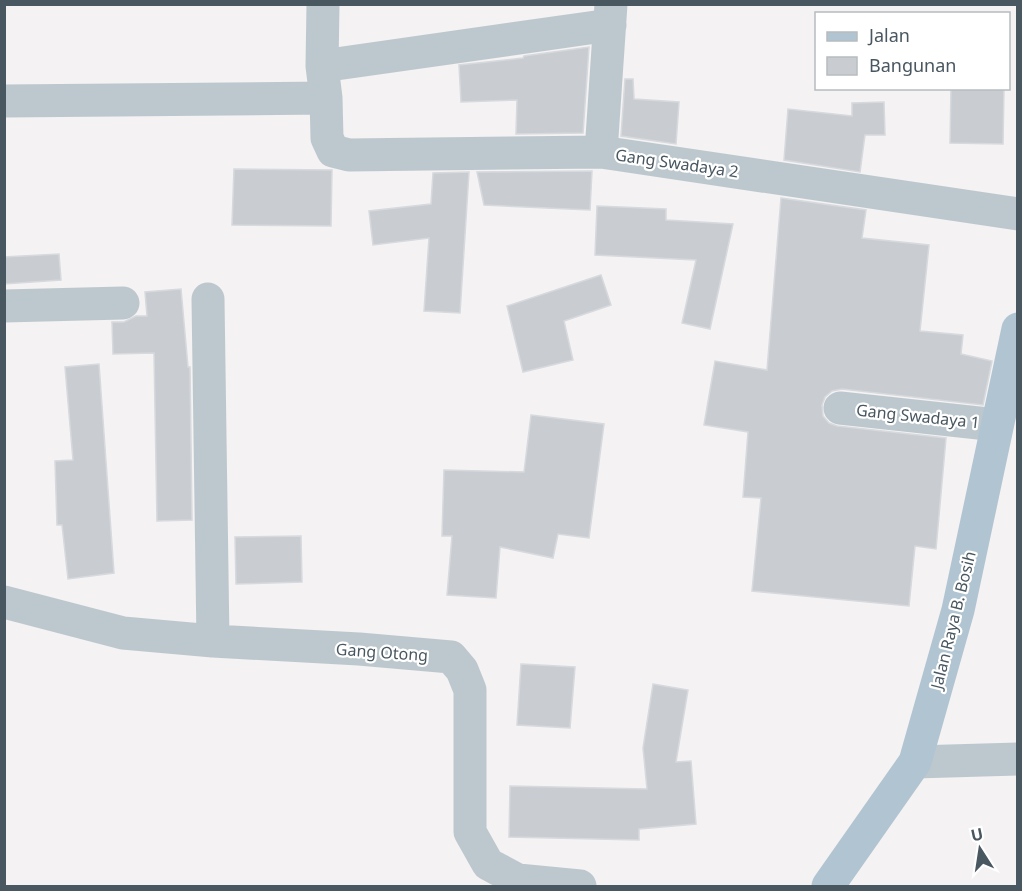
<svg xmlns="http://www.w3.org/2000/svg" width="1022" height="891" font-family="'Noto Sans',sans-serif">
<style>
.building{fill:#c9cdd1;stroke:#d6d9dd;stroke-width:1.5}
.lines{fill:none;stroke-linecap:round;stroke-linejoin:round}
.minor{stroke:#bdc8ce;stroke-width:33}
.major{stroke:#b1c4d1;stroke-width:33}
.labels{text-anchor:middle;stroke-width:4.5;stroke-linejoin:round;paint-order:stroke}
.street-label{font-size:16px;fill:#495760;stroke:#fff}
</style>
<rect width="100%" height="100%" fill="#f4f2f2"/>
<!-- building -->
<path class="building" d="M589,47l-6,86 -67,1 1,-34 -56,2 -2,-37 64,-7 1,-2z
M625,79h8l1,20 45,3 -3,42 -55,-8z
M951,88h53l-1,56 -53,-1z
M884,102l1,33h-20l-5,37 -76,-12 4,-51 64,7v-13z
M234,169l98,1 -1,56 -99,-1z
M592,171l-2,39 -106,-5 -7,-33z
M469,172l-9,141 -36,-2 5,-73 -56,7 -4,-34 62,-7 2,-31z
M781,198l85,12 -4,28 67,7 -9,86 43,4 -2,19 31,7 -9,44 -141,-16 -10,2 -7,6 -3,8 1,11 6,7 8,3 109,12 -10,111 -21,-3 -6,60 -157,-15 9,-93 -18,-1 5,-65 -44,-7 11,-64 52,9z
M597,206l69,3v11l67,4 -23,105 -28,-6 14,-63 -101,-5z
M59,254l2,26 -57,4v-27z
M601,275l10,30 -47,16 9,39 -50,12 -16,-66z
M181,289l7,78h2l2,153 -35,1 -3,-168 -41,1 -1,-32h12l12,-6h11l-2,-24z
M99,364l15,209 -46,6 -6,-54h-5l-2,-64 18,-1 -8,-93z
M531,415l73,9 -15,114 -31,-4 -5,24 -53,-11 -4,51 -49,-3 5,-59h-10l2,-66 80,2z
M301,536l1,46 -66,2 -1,-47z
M521,664l54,3 -5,61 -53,-3z
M653,684l35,6 -12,72 15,-1 5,63 -57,5v11l-130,-3 1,-51 137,3 -4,-41z"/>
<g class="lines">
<!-- minor -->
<path class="minor" d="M323,4l-1,62 4,32 1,40 6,13 16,4 252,-3 417,62
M322,66l288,-41
M4,101l322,-3
M601,152l10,-148
M208,299l5,342
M4,306l119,-3
M840,408l157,17
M4,602l119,31 90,8 146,8 92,8 11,13 8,20v142l18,32 30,16 62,6
M915,762l103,-3"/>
<!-- major -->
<path class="major" d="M828,886l87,-124 43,-152 60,-281"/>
</g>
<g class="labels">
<!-- street labels -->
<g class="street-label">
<text transform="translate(677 163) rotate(8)" y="6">Gang Swadaya 2</text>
<text transform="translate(918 416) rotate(6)" y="6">Gang Swadaya 1</text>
<text transform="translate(953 620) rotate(-76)" y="6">Jalan Raya B. Bosih</text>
<text transform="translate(382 652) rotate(4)" y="6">Gang Otong</text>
</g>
</g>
<!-- border -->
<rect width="1022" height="891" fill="none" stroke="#495760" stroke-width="12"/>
<!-- legend -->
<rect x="815" y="12" width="195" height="78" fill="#ffffff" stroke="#b6bcbf" stroke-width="1.5"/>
<rect x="827" y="32" width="30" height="9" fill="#b1c4d1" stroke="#b6bcbf" stroke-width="1.5"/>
<text x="869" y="42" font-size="18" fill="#495760">Jalan</text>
<rect x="827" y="57" width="30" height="18" fill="#c9cdd1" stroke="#b6bcbf" stroke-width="1.5"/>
<text x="869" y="72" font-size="18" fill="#495760">Bangunan</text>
<!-- north arrow -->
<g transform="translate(980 849) rotate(348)" stroke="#ffffff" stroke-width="4.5" paint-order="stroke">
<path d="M0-4.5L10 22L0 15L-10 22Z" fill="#495760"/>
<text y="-9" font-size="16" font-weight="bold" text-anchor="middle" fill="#495760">U</text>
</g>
</svg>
